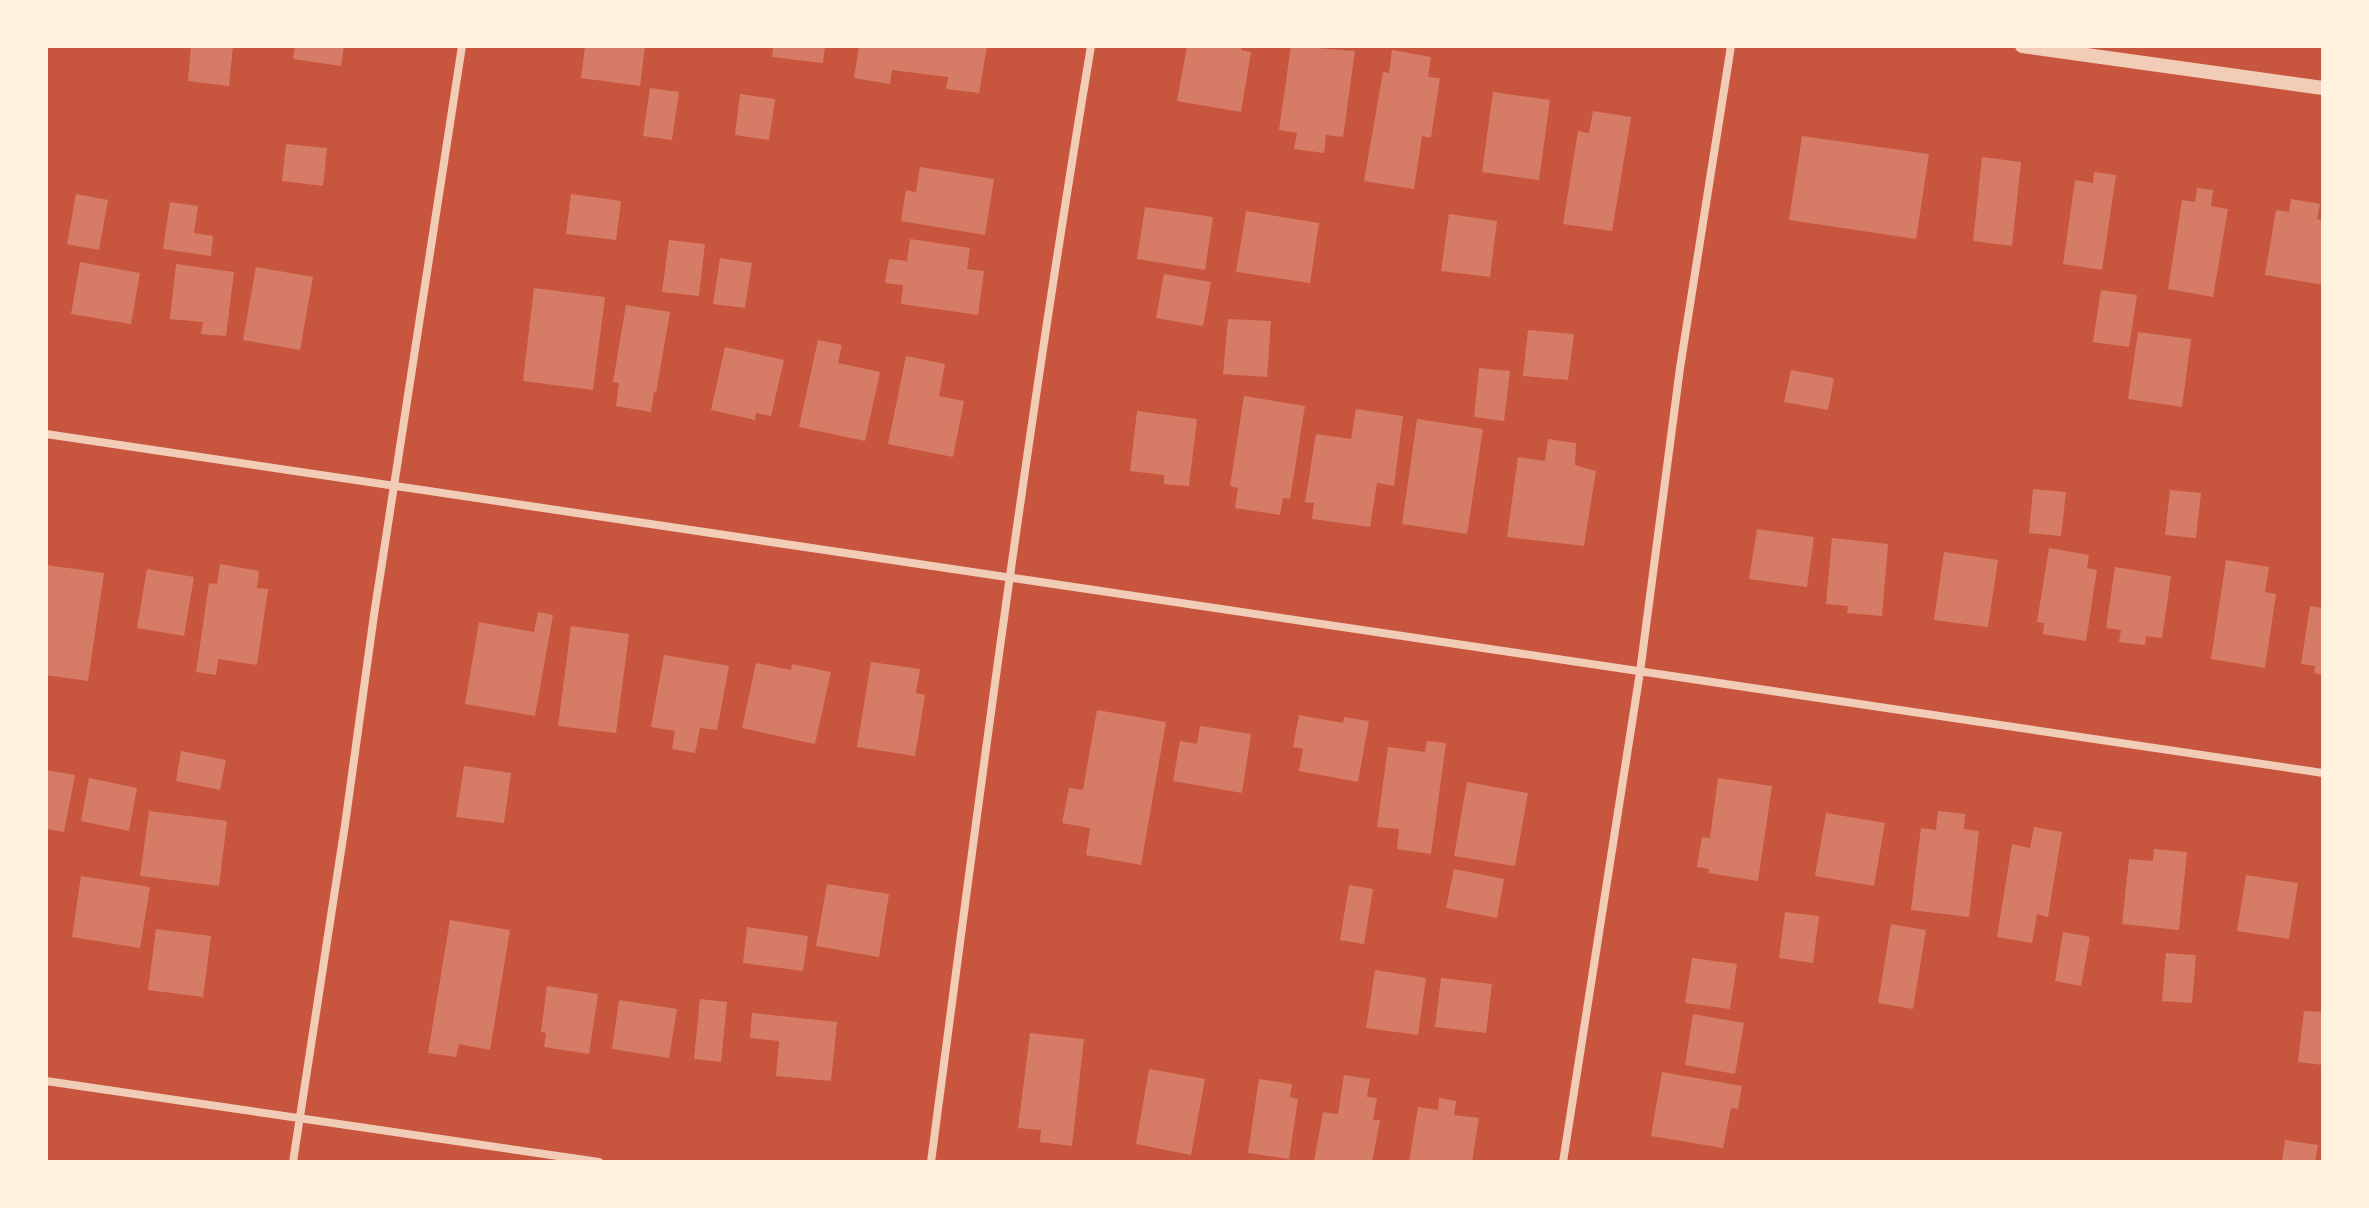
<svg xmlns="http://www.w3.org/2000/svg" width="2369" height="1208" font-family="Georgia,serif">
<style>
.building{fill:#d67c66}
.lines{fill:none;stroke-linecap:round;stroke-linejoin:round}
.minor{stroke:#f1ccb7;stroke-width:8}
.tertiary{stroke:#f1ccb7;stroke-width:14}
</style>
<rect width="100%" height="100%" fill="#c8553d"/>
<!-- building -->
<path class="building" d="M191,46h42l-4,40 -41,-5z
M295,46h49l-3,20 -48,-7z
M585,46h60l-5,40 -59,-8z
M773,46h52l-2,17 -51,-6z
M859,46h128l-8,47 -33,-4 2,-12 -56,-7 -2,14 -36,-6z
M1187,46h55l-1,4 10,2 -10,60 -64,-11z
M1291,46l64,5 -12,86 -17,-2 -2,18 -30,-4 3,-16 -18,-3z
M1392,50l39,7 -3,20 12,1 -9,60 -9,-2 -8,53 -50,-8 19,-109 6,1z
M650,88l29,4 -7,48 -29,-4z
M1493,92l57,8 -11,80 -57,-8z
M740,94l35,5 -6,41 -34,-5z
M1593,111l38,6 -19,114 -49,-7 15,-93 11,2z
M1802,136l127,18 -13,85 -127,-19z
M286,144l41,4 -4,38 -41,-5z
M1982,157l39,5 -9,84 -39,-5z
M920,167l74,12 -9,56 -84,-14 5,-31 10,2z
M2094,172l22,3 -14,95 -39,-6 12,-84 18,3z
M2197,188l16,2 -2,16 17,3 -15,88 -45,-8 14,-89 13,2z
M76,194l32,6 -9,50 -32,-6z
M571,194l50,7 -5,39 -50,-6z
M2291,199l29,5 -3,15 6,1v65l-58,-10 11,-65 13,2z
M170,202l28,4 -4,27 19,3 -2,20 -48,-7z
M1145,207l68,10 -8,53 -68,-11z
M1246,211l73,12 -9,60 -74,-11z
M1449,214l48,7 -7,56 -49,-6z
M910,239l60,9 -3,21 17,2 -6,44 -77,-11 2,-19 -18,-2 4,-24 18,2z
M669,240l36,4 -6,52 -37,-4z
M720,258l32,5 -7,45 -32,-4z
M80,262l60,11 -9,51 -60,-10z
M176,264l58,8 -8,64 -25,-2 2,-12 -33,-3z
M256,267l57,10 -13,73 -57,-10z
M1164,274l47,8 -8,44 -47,-8z
M534,288l71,9 -12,93 -70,-9z
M2101,290l36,5 -8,52 -36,-5z
M626,305l44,7 -14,81 -2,-1 -3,20 -35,-6 3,-23 -6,-1z
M1228,319l43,2 -4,56 -44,-3z
M1528,330l46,4 -6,46 -45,-4z
M2138,332l53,7 -9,68 -54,-8z
M818,340l24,5 -4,18 42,9 -15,69 -66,-14z
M725,347l59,13 -13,56 -15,-3 -1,7 -44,-10z
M906,356l39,8 -6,32 25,5 -11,56 -65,-13z
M1479,368l31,3 -6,50 -30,-4z
M1791,370l43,8 -6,32 -44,-8z
M1244,396l61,10 -15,93 -7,-1 -3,17 -45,-7 3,-20 -8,-2z
M1356,409l47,7 -9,70 -17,-3 -7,44 -58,-8 2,-16 -9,-1 11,-68 35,5z
M1137,411l60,8 -8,67 -25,-2v-9l-34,-4z
M1417,419l66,10 -16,105 -65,-10z
M1548,439l28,4 -1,22 21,6 -12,75 -77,-9 11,-80 27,4z
M2033,489l33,3 -5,44 -32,-3z
M2170,490l31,3 -5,45 -31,-3z
M1757,529l57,8 -7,50 -58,-8z
M1832,538l56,6 -6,72 -35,-3 1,-7 -22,-2z
M2049,548l40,7 -2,13 10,2 -11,71 -43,-7 1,-11 -7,-1z
M1944,552l54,8 -10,67 -54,-7z
M2226,560l43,7 -4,25 11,2 -11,74 -54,-9z
M220,564l39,7 -2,17 11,1 -11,76 -39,-6 -2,16 -20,-3 13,-89 8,1z
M46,565l58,8 -16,108 -42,-6z
M2115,567l56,9 -9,62 -16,-2 -1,9 -26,-3 2,-12 -15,-2z
M147,569l47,8 -10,59 -47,-8z
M2310,606l13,2v67l-9,-2 1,-7 -14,-2z
M538,612l15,3 -18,101 -70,-12 14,-82 55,10z
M571,626l58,8 -13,99 -58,-7z
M664,655l65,11 -12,64 -17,-2 -5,25 -23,-4 3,-18 -24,-4z
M871,662l49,7 -4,24 9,2 -10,61 -58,-9z
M756,663l35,7 1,-6 39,8 -16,72 -73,-16z
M1097,710l69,12 -25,143 -55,-10 4,-27 -28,-5 7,-35 14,2z
M1299,715l44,8 1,-6 25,4 -11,61 -59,-11 4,-22 -10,-2z
M1200,726l51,8 -9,59 -69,-12 7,-40 17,3z
M1427,741l19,2 -15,111 -34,-5 2,-20 -22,-2 11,-80 37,5z
M181,751l45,9 -6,30 -44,-9z
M464,766l47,7 -7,50 -48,-6z
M46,770l29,5 -11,57 -18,-3z
M89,778l48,10 -8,43 -48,-10z
M1718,778l54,8 -14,95 -50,-8 1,-4 -12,-2 5,-30 8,1z
M1467,782l61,11 -13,73 -61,-10z
M149,811l78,10 -8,65 -79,-10z
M1938,811l27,3 -1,15 15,2 -10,86 -58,-7 10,-82 15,2z
M1826,813l59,10 -11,63 -59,-10z
M2034,827l28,5 -14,85 -11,-3 -5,29 -35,-6 15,-93 18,4z
M2154,849l33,3 -8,78 -57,-6 7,-65 24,2z
M1454,869l50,10 -7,39 -51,-10z
M2246,875l52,8 -9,56 -52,-8z
M81,876l69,11 -10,61 -68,-11z
M827,884l62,10 -10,63 -63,-11z
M1349,885l24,4 -9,55 -24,-4z
M1785,912l34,4 -6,47 -34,-5z
M450,920l60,10 -20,120 -31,-6 -3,13 -28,-4z
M1891,924l35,6 -13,79 -35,-6z
M747,927l61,9 -5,35 -60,-8z
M156,929l55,7 -8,61 -55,-7z
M2063,932l27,5 -9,49 -26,-5z
M2166,953l30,2 -4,48 -30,-2z
M1692,958l45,6 -7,45 -45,-6z
M1375,970l51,8 -8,57 -52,-7z
M1441,978l51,6 -6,49 -51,-6z
M547,986l51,8 -9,60 -45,-7 2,-14 -5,-1z
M700,999l27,3 -6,60 -27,-3z
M619,1000l58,9 -8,49 -57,-9z
M2304,1011l19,1v53l-25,-3z
M752,1013l85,9 -6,59 -55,-5 3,-35 -29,-3z
M1693,1014l51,9 -9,51 -50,-9z
M1030,1033l54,6 -12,107 -32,-4 1,-12 -23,-2z
M1149,1069l56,10 -14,76 -55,-11z
M1662,1072l80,14 -4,23 -7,-1 -8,40 -72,-12z
M1344,1075l26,4 -3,18 10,1 -4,22h7l-8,42 -58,-1 9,-49 15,2z
M1259,1079l33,5 -2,13 8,2 -9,60 -41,-6z
M1439,1098l17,3 -2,14 25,3 -7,44h-63l9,-55 20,3z
M2285,1140l33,5 -3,17h-33z"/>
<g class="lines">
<!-- minor -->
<path class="minor" d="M46,434l2277,339
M46,1081l553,81
M293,1162l52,-337 29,-210 88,-569
M931,1162c49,-373 98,-745 160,-1116
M1563,1162l77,-490 40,-304 51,-322"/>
<!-- tertiary -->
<path class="tertiary" d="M2022,46l301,42"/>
</g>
<!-- border -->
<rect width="2369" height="1208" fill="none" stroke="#fff3e0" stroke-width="96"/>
</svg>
